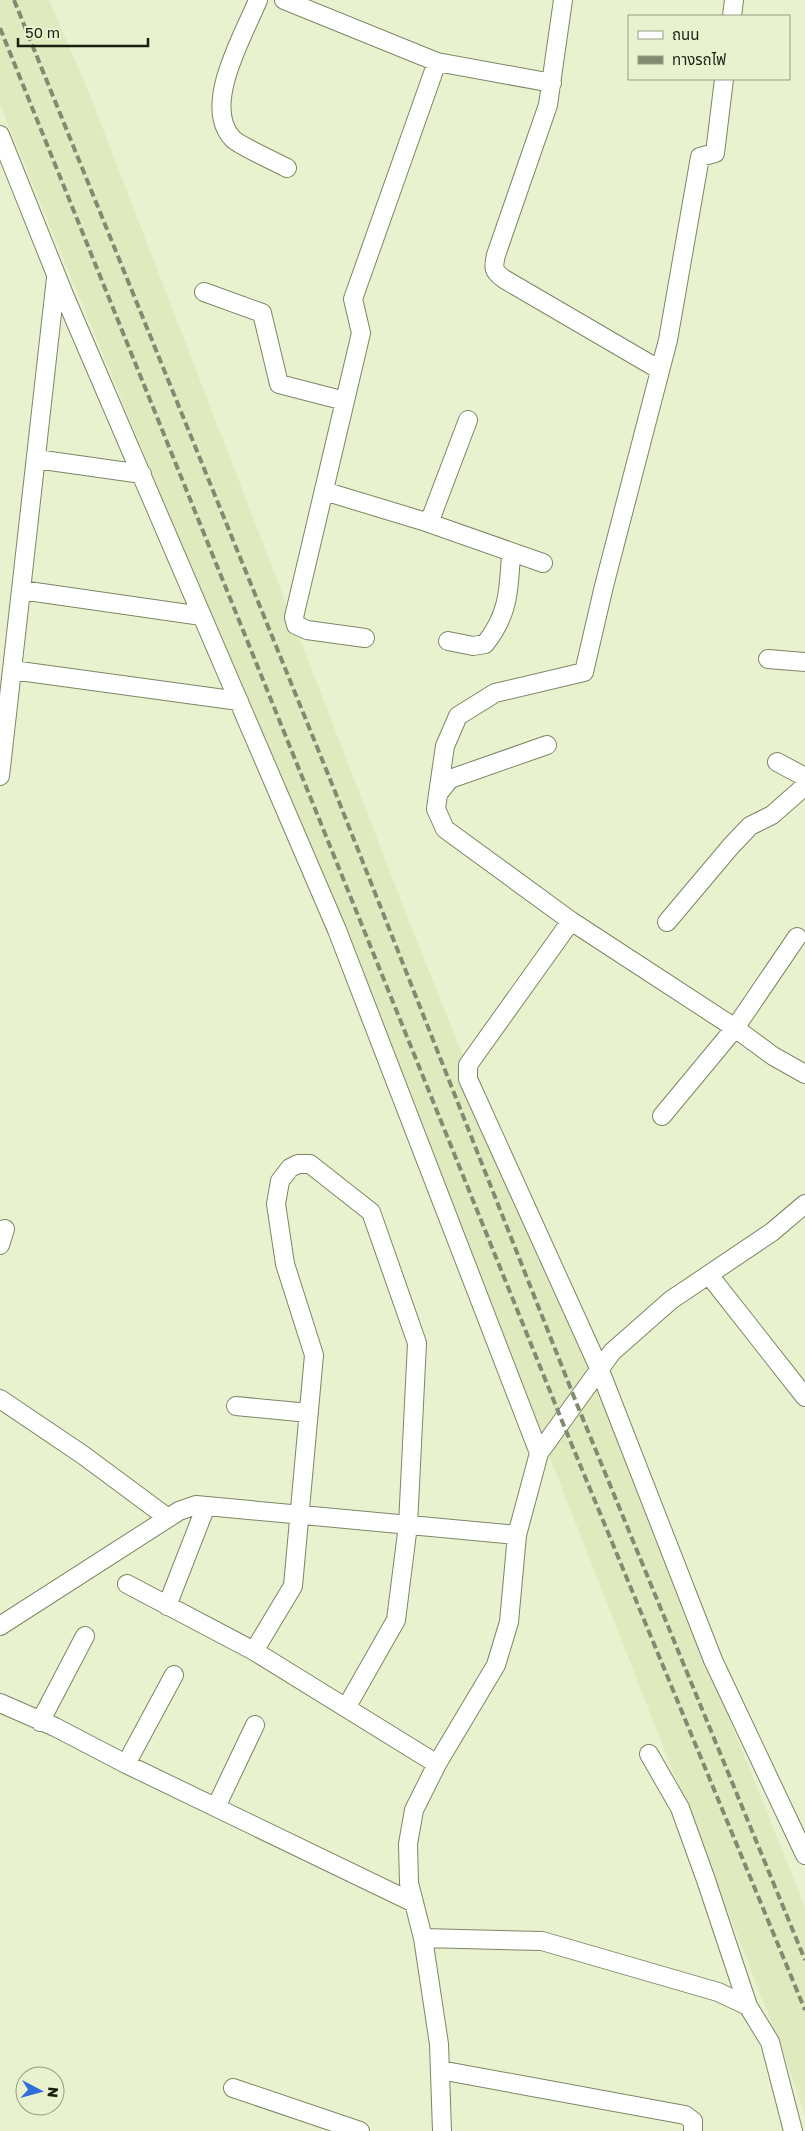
<svg xmlns="http://www.w3.org/2000/svg" width="805" height="2131" font-family="'Golos Text','Noto Sans Thai',sans-serif">
<style>
.built{fill:#dfeabf}
.lines{fill:none;stroke-linecap:round;stroke-linejoin:round}
.street-casing{stroke:#7d8665;stroke-width:20}
.street{stroke:#fff;stroke-width:18}
.rail{stroke:#848a71;stroke-width:4;stroke-dasharray:8 4;stroke-linecap:butt}
</style>
<rect width="100%" height="100%" fill="#e9f2cf"/>
<!-- built -->
<path class="built" d="M0,0h49l40,93 323,836 393,978v207l-20,-57 -231,-589 -356,-883 -198,-480z"/>
<g class="lines">
<defs>
<path id="street" d="M258,0c-14,35 -57,106 -25,139 7,7 43,23 54,29
M284,0l153,62 115,21
M563,0l-15,105 -52,150c-3,13 -3,16 8,24l156,91
M732,16l2,-16
M0,135l65,162 272,633 202,523
M56,278l-35,312 181,26
M204,292l58,21 17,71 66,17
M36,459l106,15
M324,491l102,31 6,-7 36,-95
M426,522l117,41
M365,638l-58,-8 -11,-5 -2,-8 67,-284 -8,-34 84,-237
M448,641l25,5 12,-2c24,-30 24,-55 26,-92
M768,659l37,3
M12,670l227,31
M547,745l-97,34 -12,15 -2,15 9,20 126,92 164,107 38,28 32,18
M777,762l28,15
M0,776l21,-186
M438,794l7,-48 13,-30 37,-23 89,-21 20,-86 64,-246 32,-183 15,-4 9,-74
M571,921l-103,144v14l131,289 114,292 92,195
M667,922l64,-76 19,-20 22,-11 33,-29
M662,1116l73,-88 62,-91
M0,1245l5,-16
M709,1275l96,122
M0,1399l83,56 85,63
M236,1406l73,7
M127,1584l127,67 183,113
M167,1606l39,-100
M0,1626l179,-115 17,-6 321,30
M254,1651l39,-65 21,-231 -29,-91 -9,-60 4,-23 10,-13 8,-4h12l61,48 46,131 -9,182 -12,95 -50,88
M0,1703l55,24 71,37 288,139
M40,1722l45,-86
M649,1754l31,54 26,72 42,126 22,36 23,89
M126,1764l48,-89
M216,1807l39,-82
M423,1938l119,3 176,51 30,14
M440,2070l245,45 8,6v10
M233,2088l127,43
M442,2131l-3,-87 -16,-106 -14,-55 -1,-39 6,-34 23,-46 59,-99 13,-43 8,-87 22,-82 73,-101 59,-52 101,-68 33,-28"/>
</defs>
<!-- street casing -->
<use href="#street" class="street-casing"/>
<!-- street -->
<use href="#street" class="street"/>
<!-- rail -->
<path class="rail" d="M14,0l318,784 244,618 229,558
M0,28l562,1393 243,589"/>
</g>
<!-- legend -->
<rect x="628" y="15" width="162" height="65" fill="#e9f2cf" stroke="#979d83"/>
<rect x="638" y="31" width="25" height="8" fill="#ffffff" stroke="#979d83"/>
<text x="672" y="40" font-size="15" fill="#1b1e11">ถนน</text>
<rect x="638" y="56" width="25" height="8" fill="#848a71" stroke="#979d83"/>
<text x="672" y="65" font-size="15" fill="#1b1e11">ทางรถไฟ</text>
<!-- north arrow -->
<g transform="translate(40 2091) rotate(96)"><circle r="24" fill="#e9f2cf" stroke="#979d83"/>
<path d="M0-4L9 19L0 12L-9 19Z" fill="#2e6dda"/>
<text y="-8" font-size="14" font-weight="bold" text-anchor="middle" fill="#1b1e11">N</text>
</g>
<!-- scale -->
<path d="M18 38v8h130v-8" fill="none" stroke="#1b1e11" stroke-width="2.5"/>
<text x="25" y="38" font-size="15" fill="#1b1e11" stroke="#e9f2cf" stroke-width="4" paint-order="stroke">50 m</text>
</svg>
